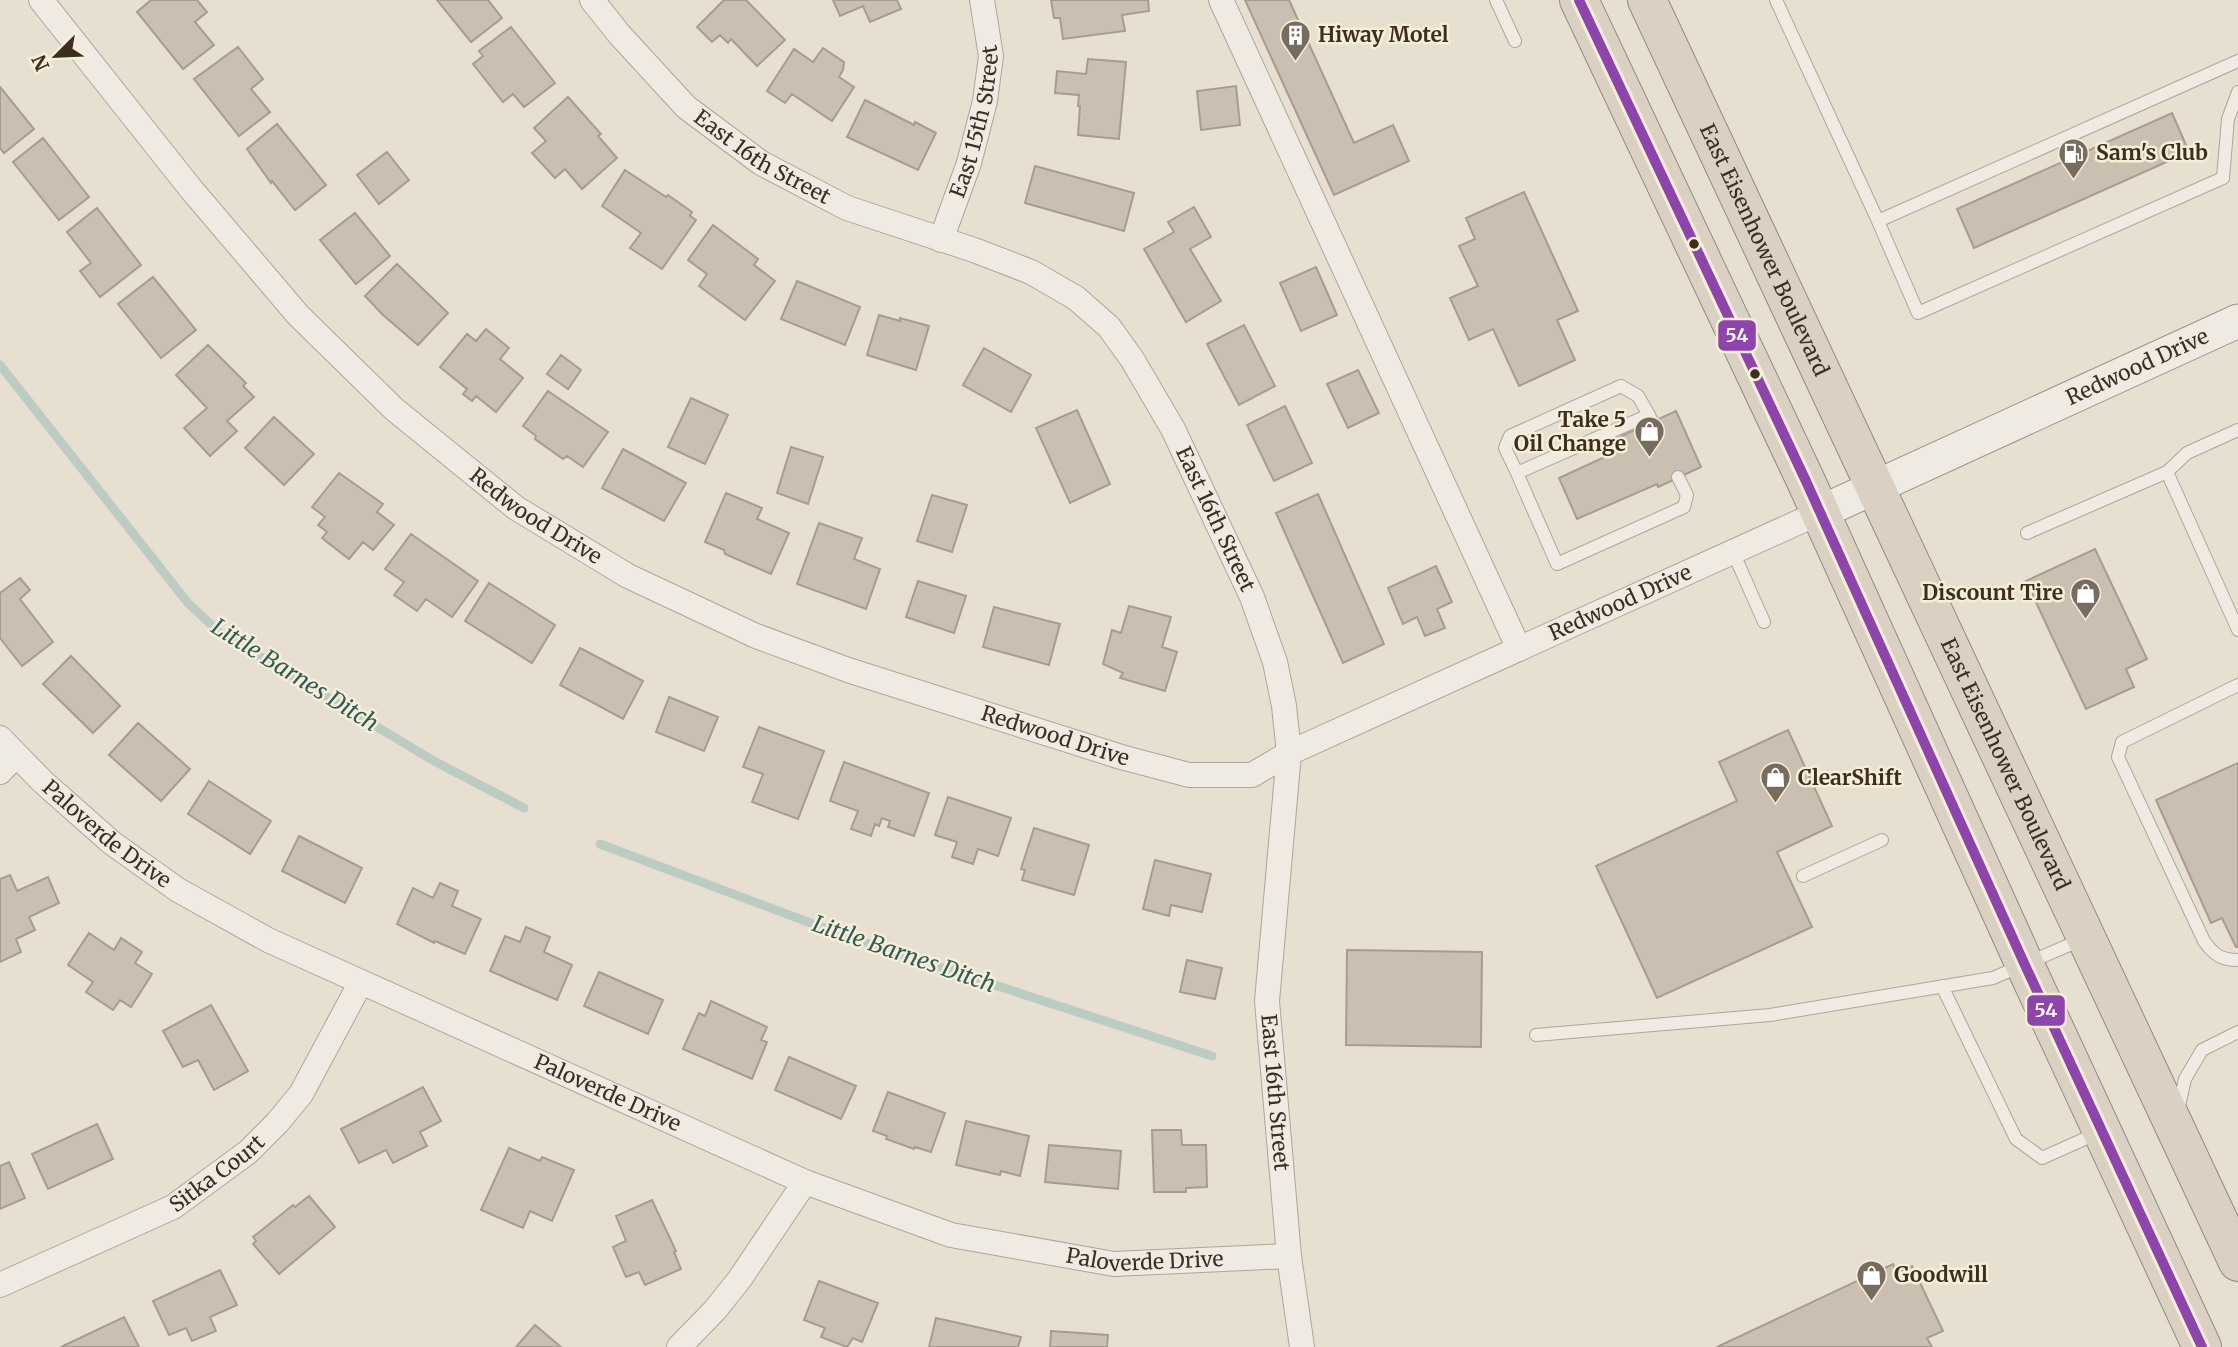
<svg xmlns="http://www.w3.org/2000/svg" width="2238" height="1347" font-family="Merriweather,serif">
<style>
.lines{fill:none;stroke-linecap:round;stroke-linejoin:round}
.stream{stroke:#bcccc2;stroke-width:9}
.building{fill:#cbbfb2;stroke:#a89c90;stroke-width:2}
.lane-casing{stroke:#ada599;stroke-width:14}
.street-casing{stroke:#ada599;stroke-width:26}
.secondary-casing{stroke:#9c958a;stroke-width:35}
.highway-casing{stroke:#928b80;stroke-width:40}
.lane{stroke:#efebe3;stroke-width:12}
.street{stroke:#efebe3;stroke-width:24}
.secondary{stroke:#efebe3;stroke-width:33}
.highway{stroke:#dad1c2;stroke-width:38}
.bus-1-casing{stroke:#f7eed8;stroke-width:16}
.bus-1{stroke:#8e44ad;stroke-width:10}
.bus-dot{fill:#3d2e20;stroke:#f7eed8;stroke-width:2.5}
.labels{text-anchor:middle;stroke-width:5;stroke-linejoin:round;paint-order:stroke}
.poi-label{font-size:21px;font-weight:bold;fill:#3d2e20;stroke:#f7eed8;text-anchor:start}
.street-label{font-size:21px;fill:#3d2e20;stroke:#f7eed8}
.water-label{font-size:23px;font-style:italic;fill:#2f5d5a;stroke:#f7eed8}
.line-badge{stroke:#f7eed8;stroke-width:2.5}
.badge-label{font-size:19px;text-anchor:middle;font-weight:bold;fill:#fff}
</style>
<rect width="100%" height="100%" fill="#e7e0d1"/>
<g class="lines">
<!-- stream -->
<path class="stream" d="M0,365l188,238 31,29 215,129 90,47
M600,844l248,93 364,119"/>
</g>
<!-- building -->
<path class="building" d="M151,0h46l10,12 -12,10 19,23 -31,24 -46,-57z
M437,0h51l14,18 -31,24z
M724,0h22l39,40 -28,26 -26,-27 -3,4 -8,-8 -8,7 -15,-15z
M833,0h64l4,9 -31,13 -7,-16 -23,10z
M1051,0h97l1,11 -27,4 3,16 -62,8 -3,-21h-6z
M1245,0h44l65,143 39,-18 16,36 -75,34z
M511,27l44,56 -31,24 -11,-13 -10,8 -30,-38 10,-8 -4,-5z
M238,47l25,32 -12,10 19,23 -31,24 -45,-57z
M823,48l21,14 -1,8 -4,7 15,10 -22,34 -40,-27 -7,9 -18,-12 27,-42 19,13z
M1088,59l38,3 -7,77 -41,-4 2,-29h-2l1,-11 -24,-2 2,-22 29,3z
M1236,86l4,39 -39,5 -4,-39z
M0,87l34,42 -30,24 -4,-5z
M568,97l33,37 -3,2 19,22 -35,31 -17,-20 -10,9 -23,-25 14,-12 -12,-13z
M865,100l49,25 1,-3 21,11 -18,37 -71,-33z
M2172,113l17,39 -215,96 -17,-39z
M277,124l49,61 -31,25 -23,-29 -1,2 -24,-34z
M43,138l46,59 -30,23 -46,-58z
M387,152l22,28 -30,24 -22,-29z
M1035,166l99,27 -10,38 -99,-28z
M625,170l41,27 2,-2 24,17 -2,4 6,4 -34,49 -32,-21 11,-15 -39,-27z
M1524,192l54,119 -21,9 18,40 -56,26 -26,-57 -24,11 -19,-42 28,-12 -19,-40 16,-7 -9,-21z
M1194,207l17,30 -21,12 31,52 -35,21 -42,-73 30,-17 -6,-10z
M97,208l44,57 -41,32 -20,-26 11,-8 -24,-31z
M355,213l35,43 -34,28 -36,-44z
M713,225l45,34 -4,6 21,16 -30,39 -46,-34 8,-12 -19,-14z
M397,264l51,49 -30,32 -35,-30 -18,-19z
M1316,267l21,48 -36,16 -21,-48z
M153,277l43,53 -35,28 -43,-54z
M797,281l63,26 -15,38 -64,-26z
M879,315l21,6v-3l29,8 -13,44 -49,-15z
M1244,325l31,61 -36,19 -32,-61z
M486,329l23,19 -9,11 23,19 -27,34 -20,-16 -4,5 -9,-7 4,-5 -27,-22 27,-33 9,7z
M208,345l38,38 -3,3 11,11 -27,24 10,10 -27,25 -26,-28 23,-20 -31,-33z
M984,348l47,27 -20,37 -48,-27z
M561,355l20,15 -13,19 -21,-15z
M1358,370l21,43 -31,15 -21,-44z
M548,391l60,41 -25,35 -16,-11 -4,3 -28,-20 1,-3 -13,-10z
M691,398l37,17 -23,49 -37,-17z
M1285,406l27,57 -38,18 -27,-56z
M1077,410l33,74 -40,19 -34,-75z
M1676,411l25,56 -43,20 -1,-3 -80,35 -18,-41 61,-28 -5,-11z
M274,417l40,37 -30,31 -39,-37z
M791,447l32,10 -15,47 -31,-11z
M623,449l63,34 -22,38 -62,-33z
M339,473l44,31 -6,8 17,13 -21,25 -10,-8 -14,17 -27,-21 5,-6 -9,-7 7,-8 -13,-10z
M726,493l36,15 -5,11 32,14 -18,41 -46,-20 -1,-4 -19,-8z
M1318,494l66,150 -41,19 -67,-150z
M932,495l35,10 -15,47 -35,-11z
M819,523l43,15 -8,21 26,10 -14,40 -69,-25z
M411,534l67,47 -26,36 -26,-18 -9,12 -23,-16 10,-13 -19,-13z
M2095,549l52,110 -21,10 8,18 -48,22 -60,-128z
M1436,566l16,36 -15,7 8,19 -20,8 -8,-19 -14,7 -15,-36z
M20,578l10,12 -10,9 33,43 -31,24 -22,-28v-45z
M918,581l48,15 -12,37 -48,-16z
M489,583l66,42 -23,38 -67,-42z
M1129,606l42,11 -9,30 15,5 -12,39 -45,-13 3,-5 -20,-9 9,-34 9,3z
M994,607l66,17 -11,41 -66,-18z
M580,648l63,33 -20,38 -63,-34z
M71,656l49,50 -27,27 -50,-49z
M669,697l49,20 -14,34 -48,-19z
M138,723l52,46 -29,32 -52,-46z
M759,727l65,24 -26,68 -46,-17 11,-28 -20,-7z
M1788,730l44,96 -55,26 35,75 -155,71 -61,-132 141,-65 -18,-39z
M844,762l85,31 -15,43 -26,-9 2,-6 -8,-3 -3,8 -4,-2 -4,12 -20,-7 7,-18 -28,-10z
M2238,763v184h-2l-14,-29 -11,5 -55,-123z
M209,781l62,40 -21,33 -62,-40z
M948,797l63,21 -13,38 -20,-7 -5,15 -21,-7 5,-15 -22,-7z
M1034,828l55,17 -15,50 -52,-15 3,-10 -4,-1z
M299,836l63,32 -17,35 -63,-32z
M1155,860l56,14 -9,38 -31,-7 -2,11 -26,-7z
M10,875l7,16 31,-14 11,26 -30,14 6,13 -19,9 5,13 -21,10v-83z
M440,883l18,8 -6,15 29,13 -16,35 -30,-13 -1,2 -37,-19 16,-36 20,10z
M526,927l24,10 -6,15 28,13 -15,35 -67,-29 15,-35 15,6z
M89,933l25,17 7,-12 21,14 -7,11 17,11 -21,33 -11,-7 -7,10 -27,-18 7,-10 -25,-17z
M1347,950l135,2 -1,95 -135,-2z
M1187,960l35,8 -7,31 -35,-7z
M599,972l64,28 -15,34 -64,-28z
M711,1001l56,26 -6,13 6,2 -15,37 -69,-30 16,-36 6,3z
M211,1005l37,66 -34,19 -16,-30 -15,7 -20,-36z
M789,1057l67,29 -15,33 -66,-29z
M423,1087l18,34 -21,11 7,14 -34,17 -7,-13 -27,13 -18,-34z
M888,1092l57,21 -14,39 -16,-5 -1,2 -28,-10 1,-3 -14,-5z
M966,1121l63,15 -9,40 -19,-5 -1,4 -44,-10z
M97,1124l16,35 -65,30 -16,-35z
M1152,1130h29l1,15h24l1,42 -21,1v4h-32z
M1049,1145l72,6 -3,38 -73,-7z
M509,1148l31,13 2,-4 32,13 -22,51 -22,-10 -7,17 -42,-18z
M9,1162l16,36 -25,11v-43z
M309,1196l26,31 -56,47 -26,-30 3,-3 -3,-4 40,-32 2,2z
M652,1200l24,51 -2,1 7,17 -36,16 -6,-13 -13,5 -13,-30 13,-6 -10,-25z
M1893,1264l4,9 15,-7 31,65 -16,7 5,9h-215z
M220,1270l17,35 -27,12 6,14 -24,10 -6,-13 -17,7 -16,-34z
M819,1281l59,22 -16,39 -9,-4 -6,9 -26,-10 4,-9 -21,-8z
M124,1317l15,30h-78z
M936,1318l85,19 -3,10h-89z
M535,1325l26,22h-45z
M1051,1331l57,4 -1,12h-57z"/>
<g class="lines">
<defs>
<path id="lane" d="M1496,0l19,41
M1776,0l102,221
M2238,61l-360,160 40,92 305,-135 5,-59 10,-27
M1652,422l-3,-7 -132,58 40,91 127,-57 3,-12 -9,-18
M2167,472l20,-19 51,-23
M1517,473l-12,-25 5,-12 111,-50 17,10 11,19
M2027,533l140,-61 71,158
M1733,552l31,70
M2238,685l-116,57 -4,15 86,184c10,14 17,19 34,19
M1803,876l79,-36
M1942,986l74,153 26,19 56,-25
M1536,1035l234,-20 223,-37 90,-39
M2178,1110l7,-31 17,-29 36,-18"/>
<g id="street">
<path id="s1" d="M41,0l150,189 107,126 96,94 122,99 112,68 128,60 92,34 273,87 68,18h63l37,-22 532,-241"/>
<path id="s2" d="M592,0l27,34 67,73 75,56 86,45 127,42 57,22 45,26 33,29 23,32 41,70 79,168 23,65 9,44 5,47 -22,248 22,255 13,91"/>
<path d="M1221,0l298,649"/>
<path id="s3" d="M941,240l28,-77 16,-62 6,-45 -9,-56"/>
<path id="s4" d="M0,738l43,44 69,61 66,47 90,50 537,242 146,53 163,29 175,-8"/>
<path d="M0,772l16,-17"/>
<path id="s5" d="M0,1285l173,-78 75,-55 29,-29 24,-29 60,-112"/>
<path d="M679,1347l36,-37 24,-30 66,-98"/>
</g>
<g id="secondary">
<path id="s6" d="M1821,512l417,-191"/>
</g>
<g id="highway">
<path d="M1579,0l226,479 219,484 178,384"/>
<path id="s7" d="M1647,0l591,1262"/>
</g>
</defs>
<!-- lane casing -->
<use href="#lane" class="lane-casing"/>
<!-- street casing -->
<use href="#street" class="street-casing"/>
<!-- secondary casing -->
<use href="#secondary" class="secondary-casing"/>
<!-- highway casing -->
<use href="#highway" class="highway-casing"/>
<!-- lane -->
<use href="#lane" class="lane"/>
<!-- street -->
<use href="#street" class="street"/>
<!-- secondary -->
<use href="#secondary" class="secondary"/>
<!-- highway -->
<use href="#highway" class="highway"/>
<defs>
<path id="bus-1" d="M1579,0l226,479 219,484 178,384"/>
</defs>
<!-- bus-1 casing -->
<use href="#bus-1" class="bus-1-casing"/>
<!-- bus-1 -->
<use href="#bus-1" class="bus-1"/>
</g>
<!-- icons -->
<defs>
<symbol id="building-pin" viewBox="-11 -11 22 30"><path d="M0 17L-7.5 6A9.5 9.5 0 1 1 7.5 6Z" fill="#786c5e" stroke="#f7eed8"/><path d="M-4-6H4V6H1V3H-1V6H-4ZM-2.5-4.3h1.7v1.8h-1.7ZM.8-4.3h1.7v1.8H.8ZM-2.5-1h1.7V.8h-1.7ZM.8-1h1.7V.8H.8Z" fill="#fff"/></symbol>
<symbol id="fuel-pin" viewBox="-11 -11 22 30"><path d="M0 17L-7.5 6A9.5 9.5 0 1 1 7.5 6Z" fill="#786c5e" stroke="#f7eed8"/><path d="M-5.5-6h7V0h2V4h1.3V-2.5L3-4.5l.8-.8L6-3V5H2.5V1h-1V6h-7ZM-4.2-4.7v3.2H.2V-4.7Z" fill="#fff"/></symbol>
<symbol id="shop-pin" viewBox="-11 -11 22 30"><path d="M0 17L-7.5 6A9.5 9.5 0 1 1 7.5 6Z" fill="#786c5e" stroke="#f7eed8"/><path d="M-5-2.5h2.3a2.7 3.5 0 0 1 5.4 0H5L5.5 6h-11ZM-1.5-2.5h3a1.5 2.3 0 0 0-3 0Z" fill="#fff"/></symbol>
</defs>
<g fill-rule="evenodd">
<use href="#building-pin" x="1278" y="18" width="35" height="47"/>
<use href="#fuel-pin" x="2056" y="136" width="35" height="47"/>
<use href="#shop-pin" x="1632" y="414" width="35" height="47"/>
<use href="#shop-pin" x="2068" y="576" width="35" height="47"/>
<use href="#shop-pin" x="1758" y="760" width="35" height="47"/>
<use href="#shop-pin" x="1854" y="1258" width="35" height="47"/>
</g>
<!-- markers -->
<g class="bus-dot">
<circle cx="1694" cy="244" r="6"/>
<circle cx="1755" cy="374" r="6"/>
</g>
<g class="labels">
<!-- poi labels -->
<g class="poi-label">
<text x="1318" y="42">Hiway Motel</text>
<text x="2096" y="160">Sam's Club</text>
<text x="1626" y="427" text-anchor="end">Take 5<tspan x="1626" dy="24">Oil Change</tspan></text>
<text x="2063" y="600" text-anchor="end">Discount Tire</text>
<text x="1798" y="785">ClearShift</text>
<text x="1894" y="1282">Goodwill</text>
</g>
<!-- street labels -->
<g class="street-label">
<text dy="7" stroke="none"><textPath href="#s3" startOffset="124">East 15th Street</textPath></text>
<text dy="7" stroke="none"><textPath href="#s2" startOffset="234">East 16th Street</textPath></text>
<text dy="7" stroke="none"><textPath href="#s7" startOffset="276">East Eisenhower Boulevard</textPath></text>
<text dy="7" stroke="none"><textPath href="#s6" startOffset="348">Redwood Drive</textPath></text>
<text dy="7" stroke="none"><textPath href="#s1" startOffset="719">Redwood Drive</textPath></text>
<text dy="7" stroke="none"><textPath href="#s2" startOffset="844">East 16th Street</textPath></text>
<text dy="7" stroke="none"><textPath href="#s1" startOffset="1895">Redwood Drive</textPath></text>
<text dy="7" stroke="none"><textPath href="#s1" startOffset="1286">Redwood Drive</textPath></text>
<text dy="7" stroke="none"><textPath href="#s7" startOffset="844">East Eisenhower Boulevard</textPath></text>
<text dy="7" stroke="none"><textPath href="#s4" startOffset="144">Paloverde Drive</textPath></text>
<text dy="7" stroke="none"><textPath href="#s2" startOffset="1432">East 16th Street</textPath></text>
<text dy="7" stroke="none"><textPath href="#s4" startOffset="710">Paloverde Drive</textPath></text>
<text dy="7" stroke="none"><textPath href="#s5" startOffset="245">Sitka Court</textPath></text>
<text dy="7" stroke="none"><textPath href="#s4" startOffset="1278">Paloverde Drive</textPath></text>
</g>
<!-- water labels -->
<g class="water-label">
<text transform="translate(295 675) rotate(32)" y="8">Little Barnes Ditch</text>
<text transform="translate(904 954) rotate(19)" y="8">Little Barnes Ditch</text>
</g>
</g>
<g class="line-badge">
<rect x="1717" y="319" width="40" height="33" rx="7" fill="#8e44ad"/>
<rect x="2026" y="994" width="40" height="33" rx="7" fill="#8e44ad"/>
</g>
<g class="badge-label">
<text x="1737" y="342">54</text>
<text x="2046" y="1017">54</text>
</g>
<!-- north arrow -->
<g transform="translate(56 56) rotate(246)" stroke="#f7eed8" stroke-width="5" paint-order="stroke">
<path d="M0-5L12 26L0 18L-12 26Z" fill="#3d2e20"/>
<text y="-10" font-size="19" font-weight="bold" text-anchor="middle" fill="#3d2e20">N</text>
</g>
</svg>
